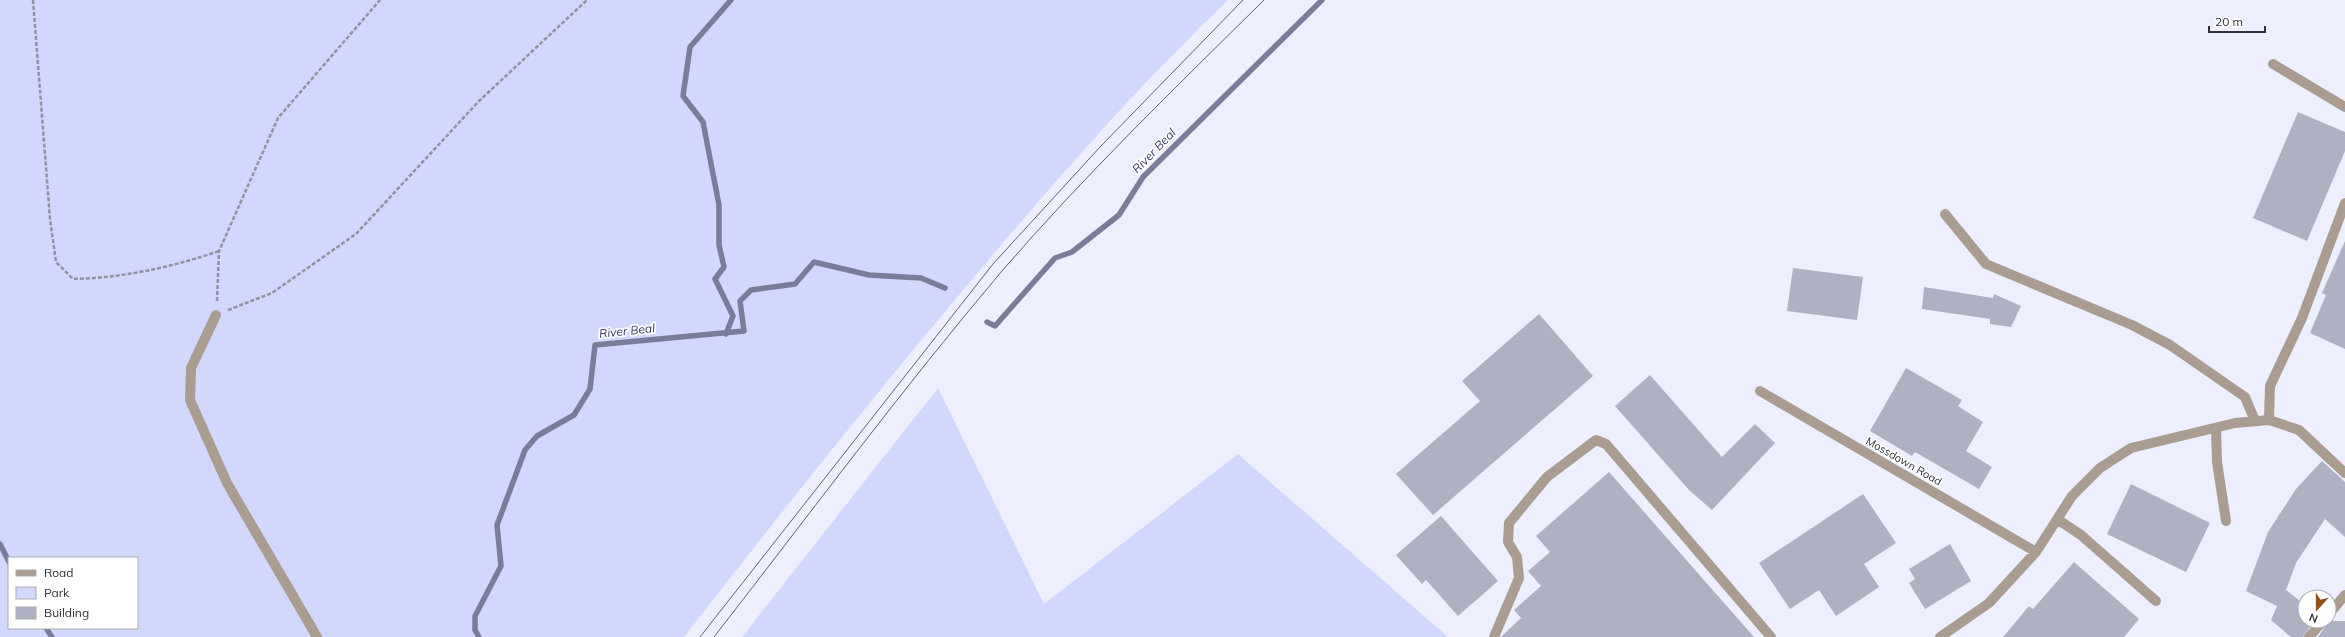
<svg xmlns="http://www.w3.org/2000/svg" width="2345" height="637" font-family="Mulish,sans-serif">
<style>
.green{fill:#d2d7fd;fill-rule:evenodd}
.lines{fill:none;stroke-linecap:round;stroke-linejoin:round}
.stream{stroke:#7a7d99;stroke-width:5.5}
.building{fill:#aeb1c2}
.path{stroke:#90929d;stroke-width:2.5;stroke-dasharray:4 2;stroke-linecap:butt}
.minor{stroke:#ab9c91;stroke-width:10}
.tram{stroke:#63646d;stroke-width:1}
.labels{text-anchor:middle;stroke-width:3.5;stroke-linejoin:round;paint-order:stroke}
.street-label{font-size:11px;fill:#303138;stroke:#fff}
.water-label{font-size:12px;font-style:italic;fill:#363969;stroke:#fff}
</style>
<rect width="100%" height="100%" fill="#edeffe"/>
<!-- green -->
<path class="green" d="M0,0h1228c-90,86 -173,181 -253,276 -100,118 -196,239 -291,361h-684zM9,558h128v70h-128z
M938,388l106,216 194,-150 210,183h-706z"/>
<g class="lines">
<!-- stream -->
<path class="stream" d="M987,322l8,4 60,-68 17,-6 47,-37 24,-38 179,-177
M726,334l7,-18 -18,-37 9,-12 -5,-22v-40l-16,-83 -20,-26 7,-49 41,-47
M0,544l9,18
M46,628l6,9
M479,637l-4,-7v-14l26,-50 -4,-41 28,-75 12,-14 37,-21 16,-26 5,-44 149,-14 -4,-30 11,-11 44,-6 19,-22 55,13 52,3 24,10"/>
</g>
<!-- building -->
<path class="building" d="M2298,112l47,20v19l-38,90 -54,-23z
M2345,241v108l-35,-16 16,-38 -4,-2z
M1793,268l70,9 -6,43 -70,-9z
M1924,287l69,11 1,-4 27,12 -10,21 -21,-3v-5l-68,-10z
M1539,314l54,62 -160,139 -37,-41 84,-73 -18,-20z
M1906,368l56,32 -4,6 25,16 -17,29 26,16 -13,22 -64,-37 -3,4 -42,-25z
M1650,375l72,82 33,-33 20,19 -63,67 -23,-20 -74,-84z
M2322,461l23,21v55l-20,-18 -29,44 -10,27 19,15v16h9l-11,16h-12l-20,-17 6,-14 -31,-15 22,-59 28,-43z
M1609,472l145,165h-253l20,-19 -7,-8 27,-24 -13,-15 22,-19 -14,-16z
M2131,484l79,39 -24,49 -79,-38z
M1863,494l33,49 -32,21 15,23 -43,29 -17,-26 -29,19 -31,-46z
M1441,516l57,65 -40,35 -32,-36 -4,4 -26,-29z
M1950,544l21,37 -46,28 -16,-26 6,-4 -6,-10z
M2074,562l65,57 -15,18h-121l26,-31 4,3z
M2329,621h16v16h-27z"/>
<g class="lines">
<!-- path -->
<path class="path" d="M33,0l17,219 6,43 17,17c49,-1 100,-12 146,-28
M217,301l2,-50 59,-133 102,-118
M228,310l44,-17 84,-59 123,-133 108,-101"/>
<!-- minor -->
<path class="minor" d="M2273,64l72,43
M1945,214l41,50 146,61 38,20 75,52 10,24
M216,315l-25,53 -1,32 37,83 90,154
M1760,391l276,161
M2269,420l1,-34 32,-68 43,-115
M2216,428l1,34 9,59
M2057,519l24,16 75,66
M2329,614l16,-19
M1494,637l25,-59 -2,-21 -9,-15 1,-19 38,-46 49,-37 10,4 165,193
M1940,637l49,-34 47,-51 36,-56 28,-28 31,-20 104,-25 34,-3 30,10 46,43
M2309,637l14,-16"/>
<!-- tram -->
<path class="tram" d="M700,637l293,-373 107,-117 143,-147
M714,637c95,-122 188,-248 288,-366 82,-95 173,-183 262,-271"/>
</g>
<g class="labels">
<!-- street labels -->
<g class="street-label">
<text transform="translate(1904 461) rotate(30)" y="4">Mossdown Road</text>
</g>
<!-- water labels -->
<g class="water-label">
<text transform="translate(1154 151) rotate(-46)" y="4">River Beal</text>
<text transform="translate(627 331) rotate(-6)" y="4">River Beal</text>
</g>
</g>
<!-- legend -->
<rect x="8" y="557" width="130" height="72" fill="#ffffff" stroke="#acadaf"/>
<rect x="16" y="570" width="20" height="6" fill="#ab9c91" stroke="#acadaf"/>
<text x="44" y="577" font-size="12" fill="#303138">Road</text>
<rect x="16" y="587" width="20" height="12" fill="#d2d7fd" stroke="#acadaf"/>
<text x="44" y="597" font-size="12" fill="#303138">Park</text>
<rect x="16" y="607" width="20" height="12" fill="#aeb1c2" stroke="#acadaf"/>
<text x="44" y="617" font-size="12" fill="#303138">Building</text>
<!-- north arrow -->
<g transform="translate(2317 609) rotate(201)"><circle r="19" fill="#ffffff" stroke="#acadaf"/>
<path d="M0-3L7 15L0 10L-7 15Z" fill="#8f5116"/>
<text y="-6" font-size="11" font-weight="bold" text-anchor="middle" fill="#303138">N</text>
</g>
<!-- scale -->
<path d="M2209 26v6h56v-6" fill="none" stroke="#303138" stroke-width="2"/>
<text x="2215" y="26" font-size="12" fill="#303138" stroke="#ffffff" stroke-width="3" paint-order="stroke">20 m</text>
</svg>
